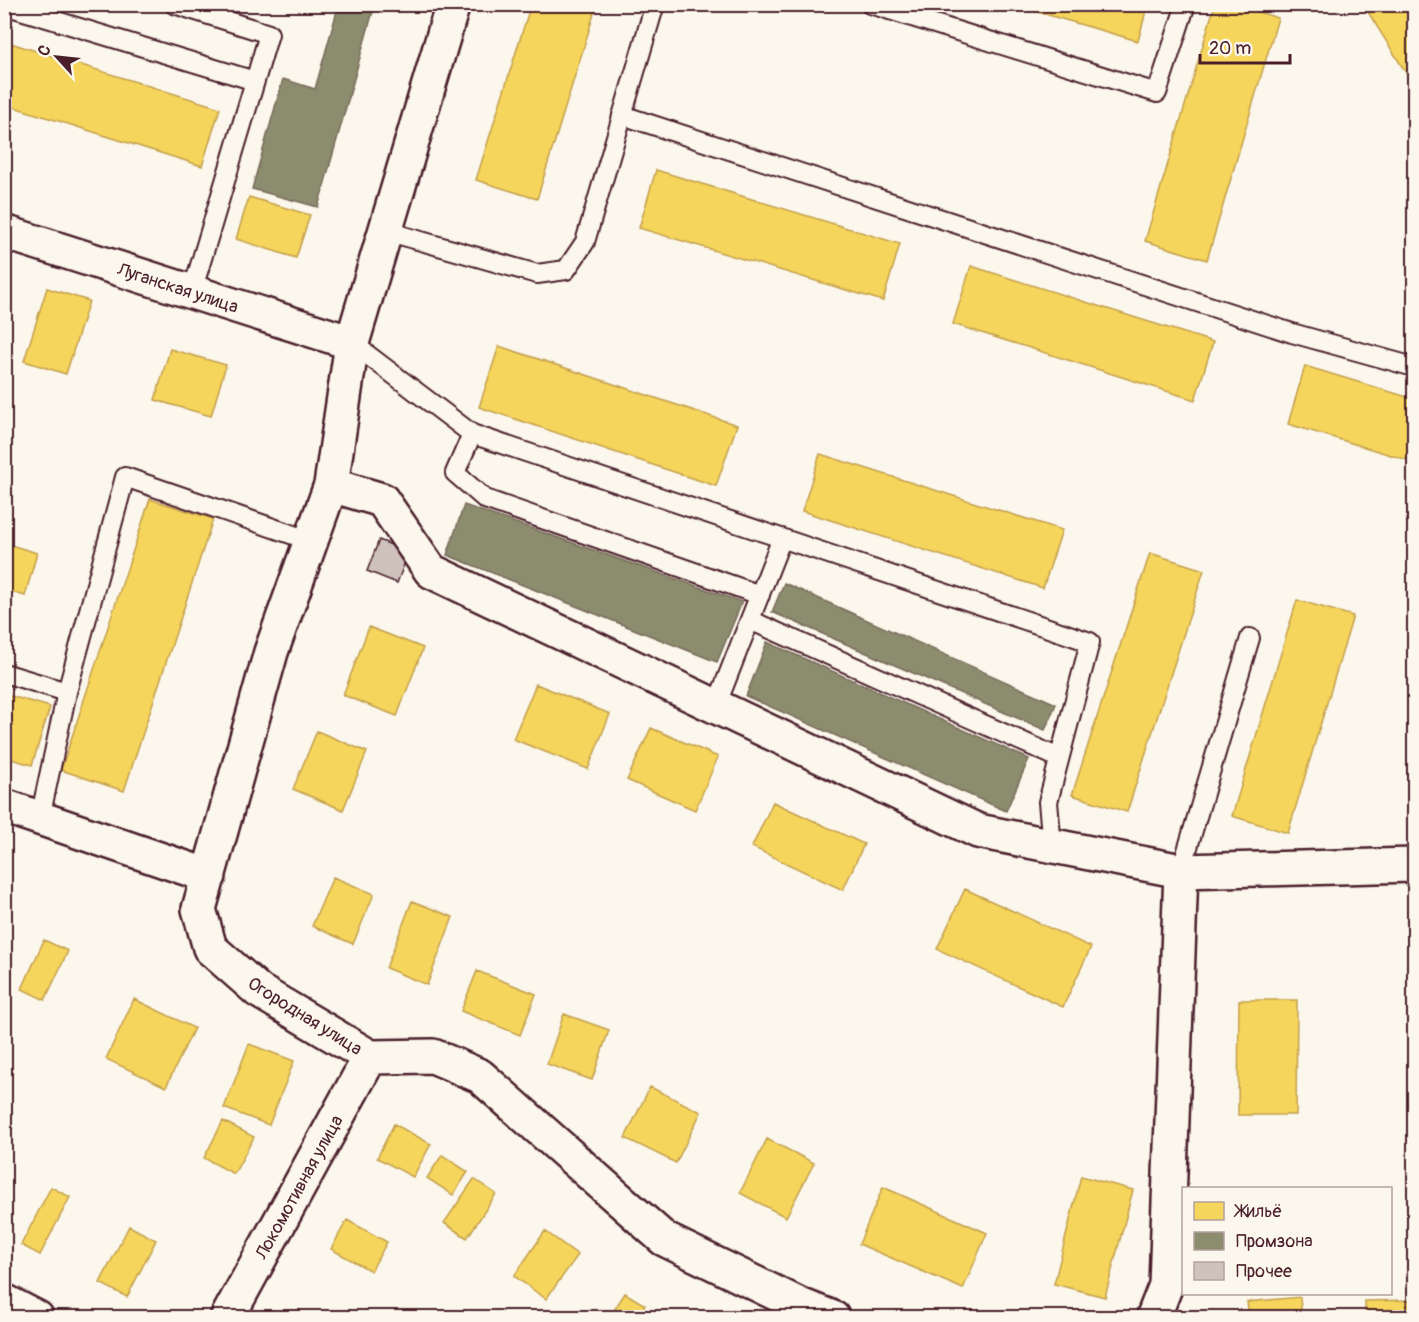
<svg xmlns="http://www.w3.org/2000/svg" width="1419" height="1322" font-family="Pangolin,sans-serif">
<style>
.homes{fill:#f6d55c;stroke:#c29e4d;stroke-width:1.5}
.industry{fill:#8c8c6e;stroke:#786b5a;stroke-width:1.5}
.building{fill:#cfc2bc;stroke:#4a1f2b;stroke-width:1.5}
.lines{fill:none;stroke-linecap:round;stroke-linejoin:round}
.service-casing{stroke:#4a1f2b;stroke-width:22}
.minor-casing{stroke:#4a1f2b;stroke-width:38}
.service{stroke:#fbf7ec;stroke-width:18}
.minor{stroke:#fbf7ec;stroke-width:33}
.labels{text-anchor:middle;stroke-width:6;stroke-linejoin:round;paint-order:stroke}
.street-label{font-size:18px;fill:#4a1f2b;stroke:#fbf7ec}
</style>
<rect width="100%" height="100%" fill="#fbf7ec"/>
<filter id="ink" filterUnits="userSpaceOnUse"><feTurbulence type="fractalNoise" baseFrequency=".0167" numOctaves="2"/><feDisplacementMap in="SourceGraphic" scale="12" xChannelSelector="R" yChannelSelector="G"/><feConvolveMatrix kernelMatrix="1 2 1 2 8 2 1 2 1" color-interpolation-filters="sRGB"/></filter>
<g filter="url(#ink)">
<!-- homes -->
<path class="homes" d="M531,4h66l-60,195 -61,-19z
M1010,4h138l-10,37z
M1215,4h17l46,14 -71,242 -62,-19z
M1363,4h51v75l-3,2z
M4,41l216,67 -18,58 -198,-62z
M656,170l244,74 -17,57 -244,-73z
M249,197l61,18 -14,43 -60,-19z
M971,266l242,76 -18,58 -242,-76z
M47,288l42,13 -23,73 -42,-13z
M499,346l238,79 -21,61 -237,-79z
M170,349l56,16 -15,51 -56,-16z
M1305,366l109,33v63l-126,-38z
M820,454l242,76 -19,58 -241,-77z
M150,499l63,20 -89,272 -63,-21z
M4,543l33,10 -12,43 -21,-6z
M1150,553l54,17 -77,242 -55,-17z
M1297,600l56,16 -65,217 -56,-17z
M369,627l54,21 -26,68 -54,-21z
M536,684l74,30 -22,55 -75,-30z
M4,694l46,13 -18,58 -28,-8z
M651,728l67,29 -23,53 -68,-30z
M317,731l50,21 -24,58 -50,-21z
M773,802l91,42 -21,46 -91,-43z
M333,877l41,17 -21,50 -41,-18z
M965,889l126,58 -28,60 -126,-58z
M412,901l41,16 -26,68 -41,-17z
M44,940l24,11 -23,49 -23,-11z
M477,971l59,23 -16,41 -59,-24z
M134,999l60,29 -28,59 -60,-28z
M1239,1000h58l-1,115h-58z
M564,1014l45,16 -17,50 -45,-16z
M249,1044l45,17 -25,64 -45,-17z
M650,1087l51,25 -25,51 -51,-25z
M223,1121l31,16 -20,37 -30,-16z
M394,1124l37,20 -18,33 -36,-19z
M767,1139l47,24 -28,54 -46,-24z
M442,1155l26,17 -15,23 -26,-17z
M1081,1176l52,14 -28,107 -51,-13z
M474,1179l22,15 -29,44 -23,-15z
M51,1187l19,10 -30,58 -19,-10z
M883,1187l104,46 -24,56 -104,-45z
M347,1220l40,22 -16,29 -40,-22z
M129,1226l27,14 -29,57 -27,-14z
M545,1231l33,24 -32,44 -32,-23z
M625,1293l20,12 -8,13h-28z
M1300,1297l2,21h-53l-2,-16z
M1414,1300v18h-49v-17z"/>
<!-- industry -->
<path class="industry" d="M339,4h36l-57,203 -66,-18 31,-110 32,10z
M464,505l278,97 -25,60 -270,-107z
M784,583l272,121 -11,26 -273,-118z
M767,642l262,117 -23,52 -260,-115z"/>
<!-- building -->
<path class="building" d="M379,540l30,12 -12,31 -30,-12z"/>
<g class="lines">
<defs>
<path id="service" d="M174,4l95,30 -77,258
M870,4l287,89 29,-89
M4,5l251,76
M622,115l670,218 122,34
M386,231l151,43 29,-4 19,-28 70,-238
M352,343l120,91 618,208 -42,160 4,44
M472,434l-17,39 30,26 275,96
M750,620l309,138
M4,673l63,19 58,-215 186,64
M716,706l66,-168
M40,818l27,-126
M1181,871l69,-233"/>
<path id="minor" d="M453,4l-101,339 -21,142 -60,167 -72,257 11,39 49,43 111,66 63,-1 47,20 184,163 136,66 33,13
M4,232l348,111
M331,485l51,15 49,71 547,260 203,40 233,-6
M4,806l205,70
M4,1301l33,17
M227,1318l143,-261
M1153,1318l13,-33 15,-414"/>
</defs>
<!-- service casing -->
<use href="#service" class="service-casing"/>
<!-- minor casing -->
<use href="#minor" class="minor-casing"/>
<!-- service -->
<use href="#service" class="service"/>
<!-- minor -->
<use href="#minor" class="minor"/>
</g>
</g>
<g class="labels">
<!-- street labels -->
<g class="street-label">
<text transform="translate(178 288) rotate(18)" y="6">Луганская улица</text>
<text transform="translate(305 1016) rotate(32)" y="6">Огородная улица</text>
<text transform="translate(299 1187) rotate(-61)" y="6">Локомотивная улица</text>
</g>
</g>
<!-- margin -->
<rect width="1419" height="1322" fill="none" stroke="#fbf7ec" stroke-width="24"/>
<rect x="12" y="12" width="1395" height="1298" fill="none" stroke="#4a1f2b" stroke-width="2" filter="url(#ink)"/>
<!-- legend -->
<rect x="1182" y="1187" width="210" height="108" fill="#fbf7ec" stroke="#b4a19f" stroke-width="1.5"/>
<rect x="1194" y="1202" width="30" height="18" fill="#f6d55c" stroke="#b4a19f" stroke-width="1.5"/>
<text x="1236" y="1217" font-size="18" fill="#4a1f2b">Жильё</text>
<rect x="1194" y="1232" width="30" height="18" fill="#8c8c6e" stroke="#b4a19f" stroke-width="1.5"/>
<text x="1236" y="1247" font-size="18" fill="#4a1f2b">Промзона</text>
<rect x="1194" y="1262" width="30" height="18" fill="#cfc2bc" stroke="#b4a19f" stroke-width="1.5"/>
<text x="1236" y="1277" font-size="18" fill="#4a1f2b">Прочее</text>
<!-- north arrow -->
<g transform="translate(57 57) rotate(297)" stroke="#fbf7ec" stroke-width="4.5" paint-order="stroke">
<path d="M0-4.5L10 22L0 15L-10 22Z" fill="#4a1f2b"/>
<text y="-9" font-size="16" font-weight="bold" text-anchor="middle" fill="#4a1f2b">С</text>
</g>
<!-- scale -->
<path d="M1200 54v9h90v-9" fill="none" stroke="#4a1f2b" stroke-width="3"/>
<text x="1209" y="54" font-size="18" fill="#4a1f2b" stroke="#fbf7ec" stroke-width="4.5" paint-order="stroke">20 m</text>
</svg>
